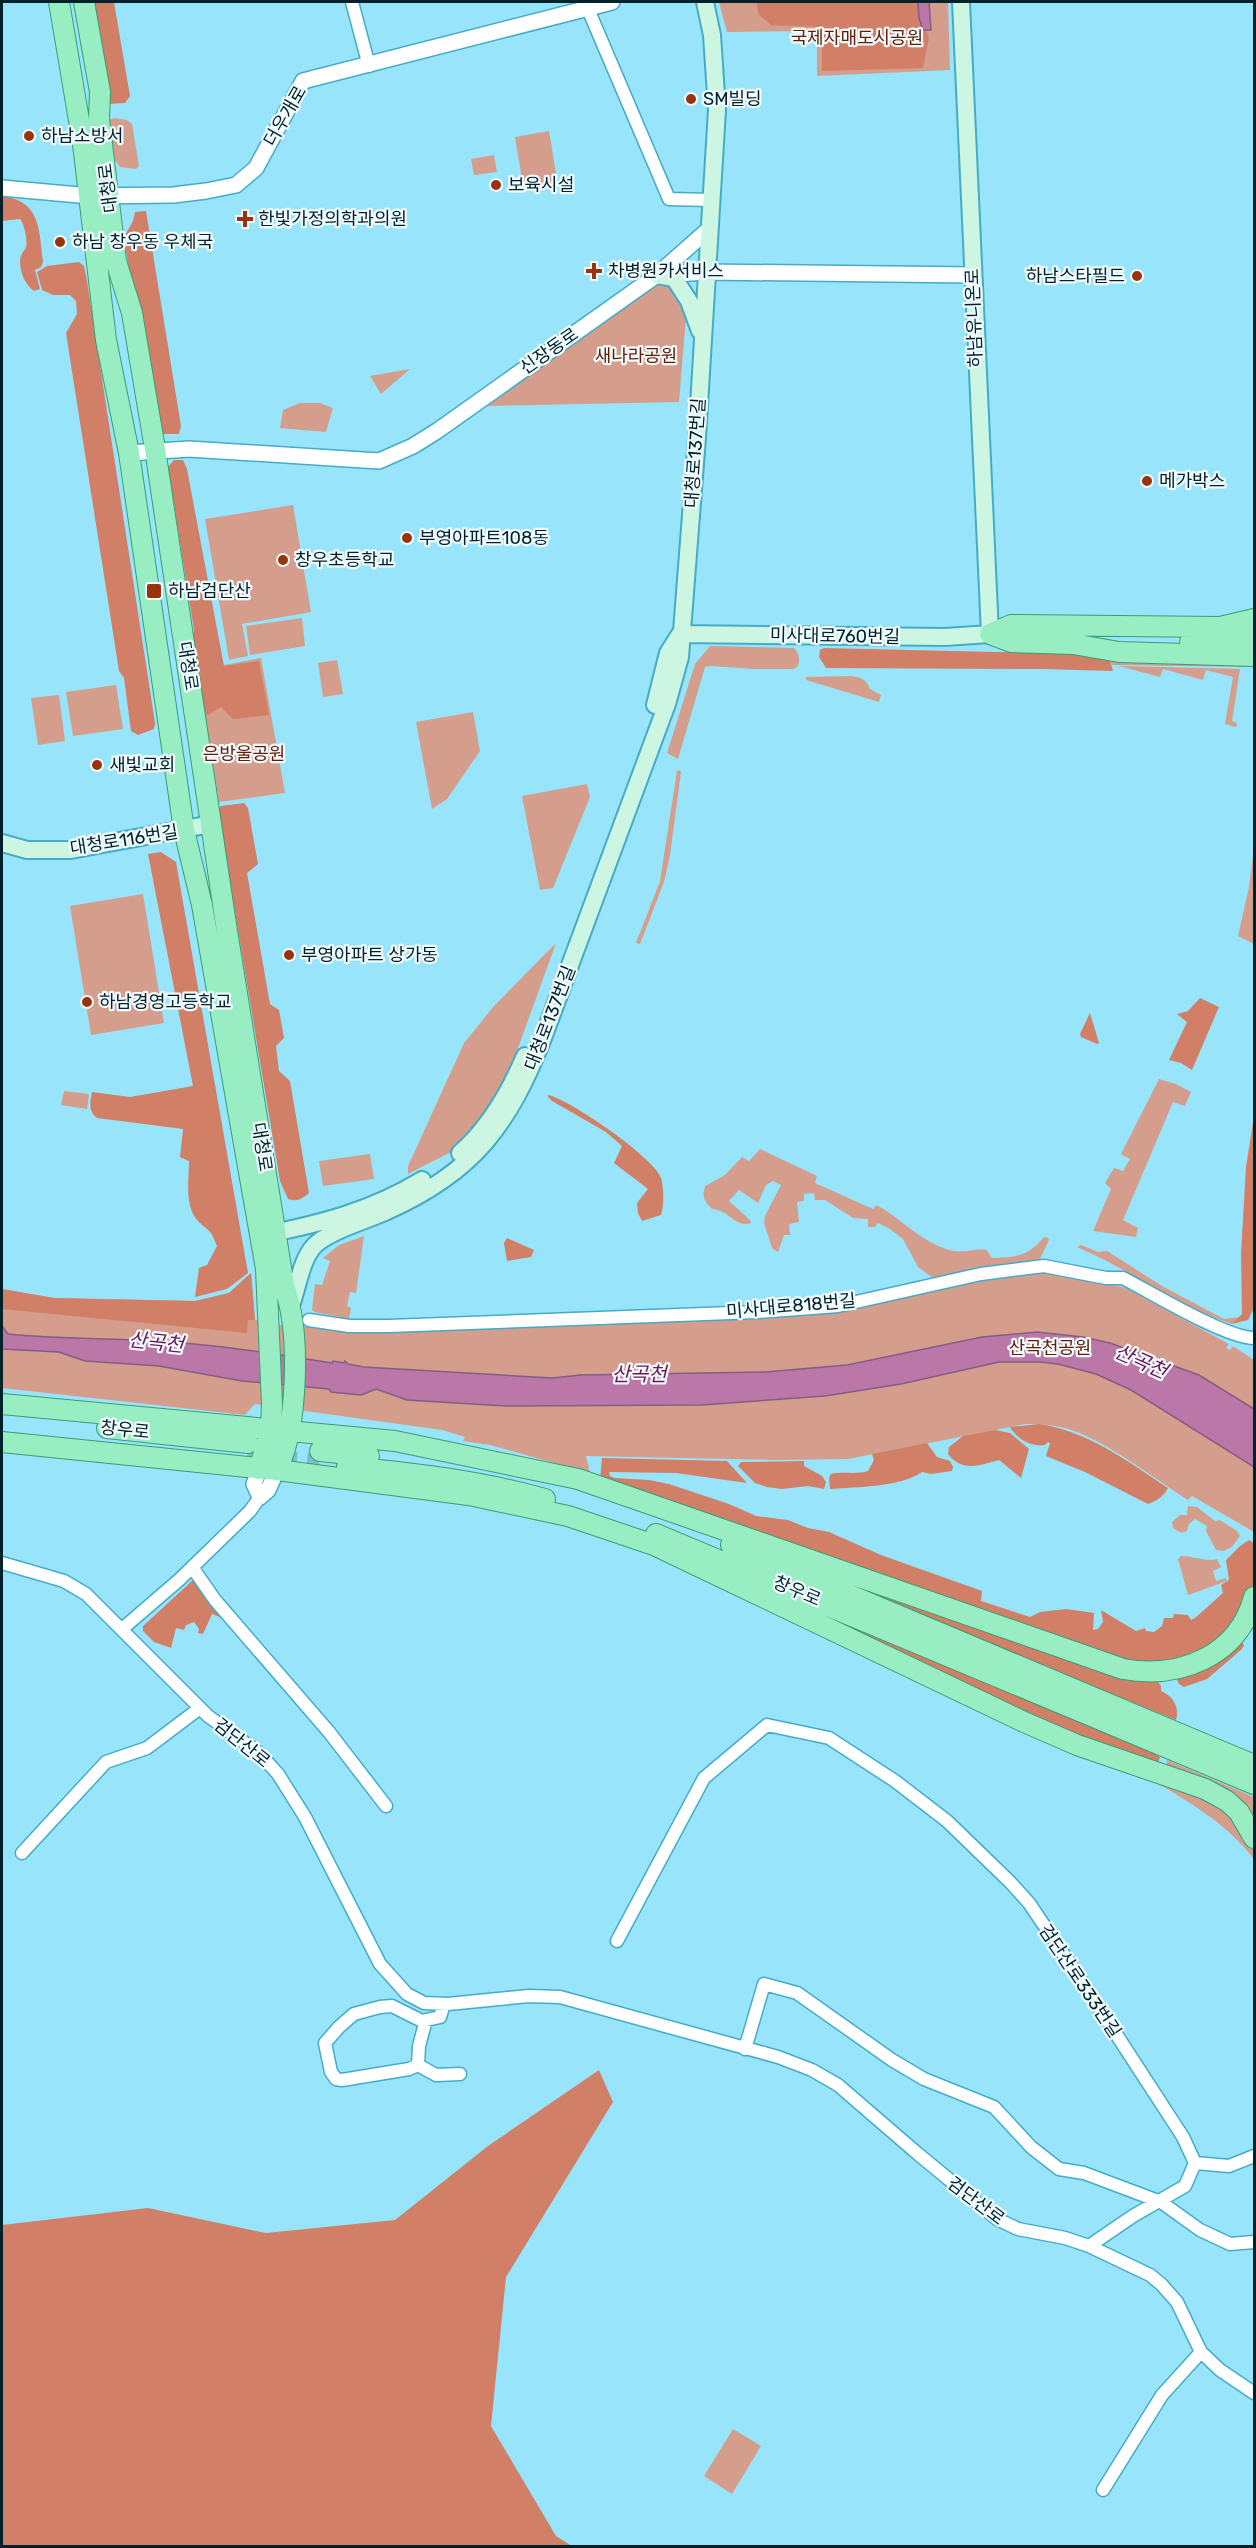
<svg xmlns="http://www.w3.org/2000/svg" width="1256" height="2548" font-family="Rubik,'Noto Sans KR',sans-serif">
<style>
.green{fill:#d59d8b}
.forest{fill:#d17f66}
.water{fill:#bc77a9;stroke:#845e83;stroke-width:1.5}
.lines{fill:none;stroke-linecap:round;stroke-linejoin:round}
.primary-tunnel{stroke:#7abed1;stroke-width:20;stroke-dasharray:20 10;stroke-linecap:butt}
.minor-casing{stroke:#44acc7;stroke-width:15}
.tertiary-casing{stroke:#44acc7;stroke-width:18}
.secondary-casing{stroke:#44acc7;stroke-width:20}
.primary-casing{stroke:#389e73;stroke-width:22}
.minor{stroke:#fff;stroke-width:12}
.tertiary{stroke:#fff;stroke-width:15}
.secondary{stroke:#ccf6e1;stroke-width:16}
.primary{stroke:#99edc3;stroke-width:20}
.poi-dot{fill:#99330d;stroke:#f1fafd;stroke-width:2}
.labels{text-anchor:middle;stroke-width:4.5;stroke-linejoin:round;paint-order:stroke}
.park-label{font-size:18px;fill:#651c01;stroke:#f1fafd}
.poi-label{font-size:18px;fill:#01222a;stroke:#f1fafd;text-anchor:start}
.street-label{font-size:18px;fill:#01222a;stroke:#f1fafd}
.water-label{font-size:20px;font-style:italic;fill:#6a1659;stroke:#f1fafd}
</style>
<rect width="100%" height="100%" fill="#98e5fb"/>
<!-- green -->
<path class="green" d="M719,2h229l2,68 -133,6v-45l-90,1z
M114,118l13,2 5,4 7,42 -3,3 -16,-2 -5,-7 -8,-39z
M549,131l9,54 -34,6 -9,-54z
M494,155l3,17 -23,3 -3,-16z
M666,278l22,15 -9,109 -193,4z
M410,369l-29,25 -11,-18z
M300,403h20l13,5 -7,24 -46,-4 3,-18z
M293,505l18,107 -69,12 6,32 -19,4 -24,-141z
M302,618l3,28 -55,9 -4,-29z
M710,646l84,2c5,4 7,14 3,19l-4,2h-39l-43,-3 -6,1 -27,92 -11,-6 28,-89z
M1109,656l145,4v7l-142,-2z
M261,658l24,135 -66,9 -22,-132z
M337,660l6,34 -20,3 -5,-34z
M1119,666l121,3 -8,52 5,2 -1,4 -11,-3 8,-47 -27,-7 -3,10 -40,-11 -3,8z
M851,676c10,1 15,3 19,13l11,6 -2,7 -73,-22v-3z
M116,685l7,44 -50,7 -7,-44z
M59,695l6,46 -27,4 -7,-47z
M473,712l7,39 -33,48 -15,10 -16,-87z
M679,770l2,2 -11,83 -6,27 -24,62 -4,-1 24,-62 17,-110z
M587,784l3,13 -37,91 -13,2 -18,-94z
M1254,848v96l-16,-8 11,-49z
M143,894l21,129 -73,12 -21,-129z
M556,943l-56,155 -41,50 -51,26v-8l16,-35 40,-88 30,-37z
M1159,1079l17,5 15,8 -6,14 -12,-4 -50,118 15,8 -2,9 -43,-6 18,-42 -6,-6 9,-15 9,3 7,-12 -9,-5z
M64,1091l25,3 -2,15 -26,-4z
M760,1149l57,27 -2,7 58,26 3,-4c26,13 47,40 78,46 11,2 22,-3 33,-1l5,8c25,-1 35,-1 52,-21l4,1 1,2 -10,21 -42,5 -64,12 -15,-11 -15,-28 -13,-10 -12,-6 -3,4h-7v-8l-15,-1 -28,-18h-10l-1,-7 -10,1v7l-7,1 2,20 -10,2 1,11h-6l-6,17 -6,-4 -8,-25 1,-7 16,-31 -8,-4 -7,4 -8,18 -19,-13 -10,11 21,19 1,3c-17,5 -21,-13 -39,-14 -8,-8 -10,-12 -7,-23l20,-11 17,-18 7,4z
M370,1154l4,25 -51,7 -4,-25z
M364,1236l-8,57 -6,-1 -3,14 4,2 -2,11 -34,-7 -3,-2 3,-26 7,1 8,-24 -7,-3 16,-13z
M1081,1245l17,7 9,-1 55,35 62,33 17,-2 -9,7 -33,-12 -94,-52 -28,-13z
M1052,1270l74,18 103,56 -3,4 4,2 3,-4 21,14v172l-62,-36 -4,4c-36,-23 -77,-56 -117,-70 -14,-5 -31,-6 -46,-6l-177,35 -72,1 -190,-4 4,17 -100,-28 -27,-4 2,-4 -23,-7 -187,-26 -10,11 -243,-27v-99l52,9 141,3 34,-8 22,-20 4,47 30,6 62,3 390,-10 253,-42z
M1188,1506l9,1 18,14 5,-1 17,11 3,5 -8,11 -8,4 -8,-1 -10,-19 1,-5 -12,-7 -6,5 -2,7 -6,2 -8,-5 -1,-6 8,-7h7z
M1181,1556c12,0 25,6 36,3l4,8 -8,4 3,10 10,-3 1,3 -39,14 -10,-36z
M1167,1760l87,37v25l-88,-55z
M1137,1772l84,31 31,41 2,15c-30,-39 -74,-63 -117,-87z
M733,2429l28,17 -29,48 -28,-18z"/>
<!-- forest -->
<path class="forest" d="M89,2h25l16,94 -5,7 -18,1z
M756,2h169l-5,10 9,26 -6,30 -101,3v-44l-51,-2 -12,-10z
M2,196c39,5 37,34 41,66l-2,5 -6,3 5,19 -6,2c-9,-6 -14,-19 -14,-30 0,-7 4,-9 6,-14 2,-6 -2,-24 -6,-28l-18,2z
M146,211l35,215 -2,8h-20l-5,-9 -30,-187c4,-10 10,-15 11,-26z
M79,262l5,4 3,15 68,442 -1,6 -16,6 -7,-4 -7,-53 -5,-7 -53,-338 11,-19 -1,-13 -6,-6h-17l-11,-5 -5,-18 10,-6z
M174,460h9l4,9 37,197 35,-5 10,54 -36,4 -12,-12 -13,8 -7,-3 -10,-67 3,-15 -26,-163z
M824,648l256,6 29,2 4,15 -71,-2 -216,-1 -7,-11 1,-7z
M244,803l4,5 10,56 -11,9 23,131 9,6 5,28 -8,8 3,25 11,10 19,112c-7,6 -12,9 -21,6l-8,-18 -62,-371 3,-4z
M161,852l15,10 72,411 -21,16 -32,8 4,-29 8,-3 10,-19c-7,-18 -7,-13 -19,-25 -14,-15 -9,-41 -9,-60l-9,-4 3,-28 -86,-11c-9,-7 -7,-16 -5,-26l38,5 63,-11 -45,-232z
M1200,998l19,9 -27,63 -11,-7 -12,-3 18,-38 -10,-8 11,-3z
M1090,1013l9,30 -2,1 -16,-7 -1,-3z
M548,1095c21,4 107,63 113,83 3,10 3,28 0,37l-19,6 -4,-8 -1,-10 11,-14 -34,-26 8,-17 -16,-14 -54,-31 -4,-4z
M1254,1116v192l-6,12 -16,4 10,-10 -1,-61 5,-86z
M507,1238l27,12 -3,7 -24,4 -3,-18z
M251,1273l4,47h-7l-1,13 -245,-24v-20l52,9 141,3 34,-8z
M1039,1424c49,7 88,37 129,64 -4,8 -11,13 -20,16l-63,-32 -39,-16 4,-13 -2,-1 -3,3c-14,2 -28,-6 -35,-18z
M995,1430l15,3 19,16 -8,29 -22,-18c-19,5 -36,13 -51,-6l1,-7 14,-11z
M927,1443l10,14 13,4 3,6 -1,4 -21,3 -9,-2c-21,15 -66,15 -92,17l-1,-11 2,-4c13,-3 24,1 37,-3l6,-11 -2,-6z
M602,1458l125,3 20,22 -71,-10 -67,-1 1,4 5,2 34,2 20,4 60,20 27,12 32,4 20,8 21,4 52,23 101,36 -1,10 49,16 10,-5 26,-3 28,4 -1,17 5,-1 5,-7 -2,-12 35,21 9,-3 1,3 8,1 8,-6 2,-8h9l1,-4 14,1 3,5 4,-2 28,-25 -2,-8 8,-5 -3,-20 14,-14 9,-6 5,3 -1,42 -13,35 -47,40 -66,3 -527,-183z
M804,1461v5l18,10 4,6 -2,7 -16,-3 -26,3 -15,-2 -12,-4 -17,-17 3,-4z
M795,1560l360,117 6,9v5c12,5 19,16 15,29l-252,-102z
M723,1568l415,177 22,12 -2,6 -33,-13 -45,-11 -28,-12z
M193,1580l29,34v4l-10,-4 -9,20 -5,-1 1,-4 -5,-7 -8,3 -2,5 -8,-2 -5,20 -17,-6 -11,-11v-5z
M1241,1640l3,6 -3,4 -34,29 -23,8 -5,-3 -4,-8z
M599,2070l14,32 -107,175 -15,149 65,110 16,10h-570v-321l146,-17 118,25 129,-13 93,-74z"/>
<!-- water -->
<path class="water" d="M918,2h11l2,28h-8l-4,-12z
M2,1326l6,8c49,5 98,4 147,7 59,3 121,13 177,22l1,-2 11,2 1,-2 3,3 16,3 188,11 29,-3 184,-3 82,-7 135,-28 55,-5 46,5 27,6 89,32 55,34v58l-123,-77 -35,-16 -38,-10 -18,-2h-41l-98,22 -76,12 -123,9 -196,1 -99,-6 -31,-11 -15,6 -30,-3 -2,-3 -87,-8 -83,-15 -74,-5 -26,-9 -57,-3z"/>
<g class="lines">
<!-- primary-tunnel -->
<path class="primary-tunnel" d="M247,1457l72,7"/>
<defs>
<path id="minor" d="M352,2l17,64
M585,2l84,197 42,1
M309,1320l40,6h40l368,-14 81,-6 143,-32 63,-8 62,12h17c29,15 103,60 131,60
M2,1563l62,18 22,13 122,122 51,37 19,21 27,43 75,147 27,30 17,9 24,1 81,-8 31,1 218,60 34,13 26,15 80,69 79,65 21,10 47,9 24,8 61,29 11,9 16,18 24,50 19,18 34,23
M192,1567l23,33 114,132 57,74
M122,1629l57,-49 71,-69 10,-14
M22,1853l84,-91 41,-14 53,-40
M617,1941l87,-163 63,-53 62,13 66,43 52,40 63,61 19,21 50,74 104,160 12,26 -10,23 -52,30 -44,30
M426,2020l-7,26 -1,19 -9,4 -67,11 -6,-1 -5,-7 -6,-29 14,-16 15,-13 26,-7 12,-1 30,15 18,-4 4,-13
M745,2049l19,-65 33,9 95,67 32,19 70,28 37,40 28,22 25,4 77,29 39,28 30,14 24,-2
M418,2065l18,10 24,-1
M1195,2163l34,3 25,-10
M1103,2490l59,-95 39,-43"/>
<path id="tertiary" d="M2,188l88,8 83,-1 33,-4 30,-6 20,-17 47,-87 309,-79
M657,275l52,-46
M129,453l60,-4 190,12 34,-15 24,-15 220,-156 50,-3 266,3
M259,1469l-5,15 6,13 8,-7 9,-20"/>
<path id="secondary" d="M657,275l17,3 15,23 11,30
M681,634l264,3 45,-3 -29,-632
M655,705l13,-52 12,-19
M2,843l25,7h44l140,-26
M460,1153c29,-25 50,-62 65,-97
M263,1235c56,-11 108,-24 159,-55
M291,1305c7,-18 10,-45 23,-59 14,-15 54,-26 73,-35 88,-39 122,-87 156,-173l124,-334 13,-47 17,-219 20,-328 -5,-75 -7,-33"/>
<path id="primary" d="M59,2l24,142 23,196 23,113 55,377 18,75 64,364 6,135 -1,25 -12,40
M84,2l16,90 -1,27 17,142 16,52 23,136 72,482 57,355c17,46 14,140 -7,184
M990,634l21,8 62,2 46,8 135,4
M990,634l21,-9 209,2 34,-8
M1190,642l45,-1 19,-3
M2,1404l393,37 183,38 545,190c56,10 115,-12 131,-72
M107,1428l141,15
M2,1442l275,28 192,25 99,21 86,29 370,177 53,23 128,44 22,12 12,11 15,26
M320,1451l49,5
M347,1467c67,6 133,14 198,32
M656,1534l598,250
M731,1545l523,220"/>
</defs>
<!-- minor casing -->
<use href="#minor" class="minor-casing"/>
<!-- tertiary casing -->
<use href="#tertiary" class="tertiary-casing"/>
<!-- secondary casing -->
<use href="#secondary" class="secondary-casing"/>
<!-- primary casing -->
<use href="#primary" class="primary-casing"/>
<!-- minor -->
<use href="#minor" class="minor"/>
<!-- tertiary -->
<use href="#tertiary" class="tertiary"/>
<!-- secondary -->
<use href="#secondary" class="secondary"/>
<!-- primary -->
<use href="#primary" class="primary"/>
</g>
<!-- markers -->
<g class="poi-dot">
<circle cx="691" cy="99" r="6"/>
<circle cx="29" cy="136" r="6"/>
<circle cx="496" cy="185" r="6"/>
<path d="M242 210h6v6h6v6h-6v6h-6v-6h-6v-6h6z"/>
<circle cx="60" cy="242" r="6"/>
<path d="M591 262h6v6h6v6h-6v6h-6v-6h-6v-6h6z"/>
<circle cx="1137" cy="276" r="6"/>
<circle cx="1147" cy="481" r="6"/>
<circle cx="407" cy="538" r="6"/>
<circle cx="283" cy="560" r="6"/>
<rect x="146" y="583" width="16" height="16" rx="3"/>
<circle cx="97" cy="765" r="6"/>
<circle cx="289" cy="955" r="6"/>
<circle cx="87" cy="1002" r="6"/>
</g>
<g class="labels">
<!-- park labels -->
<g class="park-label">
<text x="857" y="44">국제자매도시공원</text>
<text x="636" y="362">새나라공원</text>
<text x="244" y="760">은방울공원</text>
<text x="1050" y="1354">산곡천공원</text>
</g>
<!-- poi labels -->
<g class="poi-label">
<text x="703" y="105">SM빌딩</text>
<text x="41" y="142">하남소방서</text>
<text x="508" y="191">보육시설</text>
<text x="258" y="225">한빛가정의학과의원</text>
<text x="72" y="248">하남 창우동 우체국</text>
<text x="608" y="277">차병원카서비스</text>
<text x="1125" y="282" text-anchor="end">하남스타필드</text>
<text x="1159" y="487">메가박스</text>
<text x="419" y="544">부영아파트108동</text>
<text x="295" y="566">창우초등학교</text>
<text x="168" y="597">하남검단산</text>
<text x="109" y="771">새빛교회</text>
<text x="301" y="961">부영아파트 상가동</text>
<text x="99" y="1008">하남경영고등학교</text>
</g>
<!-- street labels -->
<g class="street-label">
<text transform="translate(285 116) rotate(-60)" y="6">더우개로</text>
<text transform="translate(108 188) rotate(-97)" y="6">대청로</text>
<text transform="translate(974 318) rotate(-92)" y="6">하남유니온로</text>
<text transform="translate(549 351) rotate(-35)" y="6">신장동로</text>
<text transform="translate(695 453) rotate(-86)" y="6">대청로137번길</text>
<text transform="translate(835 636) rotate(1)" y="6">미사대로760번길</text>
<text transform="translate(188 666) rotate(81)" y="6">대청로</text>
<text transform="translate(124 840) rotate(-9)" y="6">대청로116번길</text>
<text transform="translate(550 1018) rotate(-69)" y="6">대청로137번길</text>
<text transform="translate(262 1147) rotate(81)" y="6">대청로</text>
<text transform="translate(791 1306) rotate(-5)" y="6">미사대로818번길</text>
<text transform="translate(125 1430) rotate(6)" y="6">창우로</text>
<text transform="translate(797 1591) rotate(23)" y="6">창우로</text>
<text transform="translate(242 1743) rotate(39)" y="6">검단산로</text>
<text transform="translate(1080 1981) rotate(56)" y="6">검단산로333번길</text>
<text transform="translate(976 2201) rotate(37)" y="6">검단산로</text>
</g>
<!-- water labels -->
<g class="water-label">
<text transform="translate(156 1342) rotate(6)" y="7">산곡천</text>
<text transform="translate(1141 1361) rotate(24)" y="7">산곡천</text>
<text x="639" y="1381">산곡천</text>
</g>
</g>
<!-- border -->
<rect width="1256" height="2548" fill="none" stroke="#01222a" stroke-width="6"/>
</svg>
